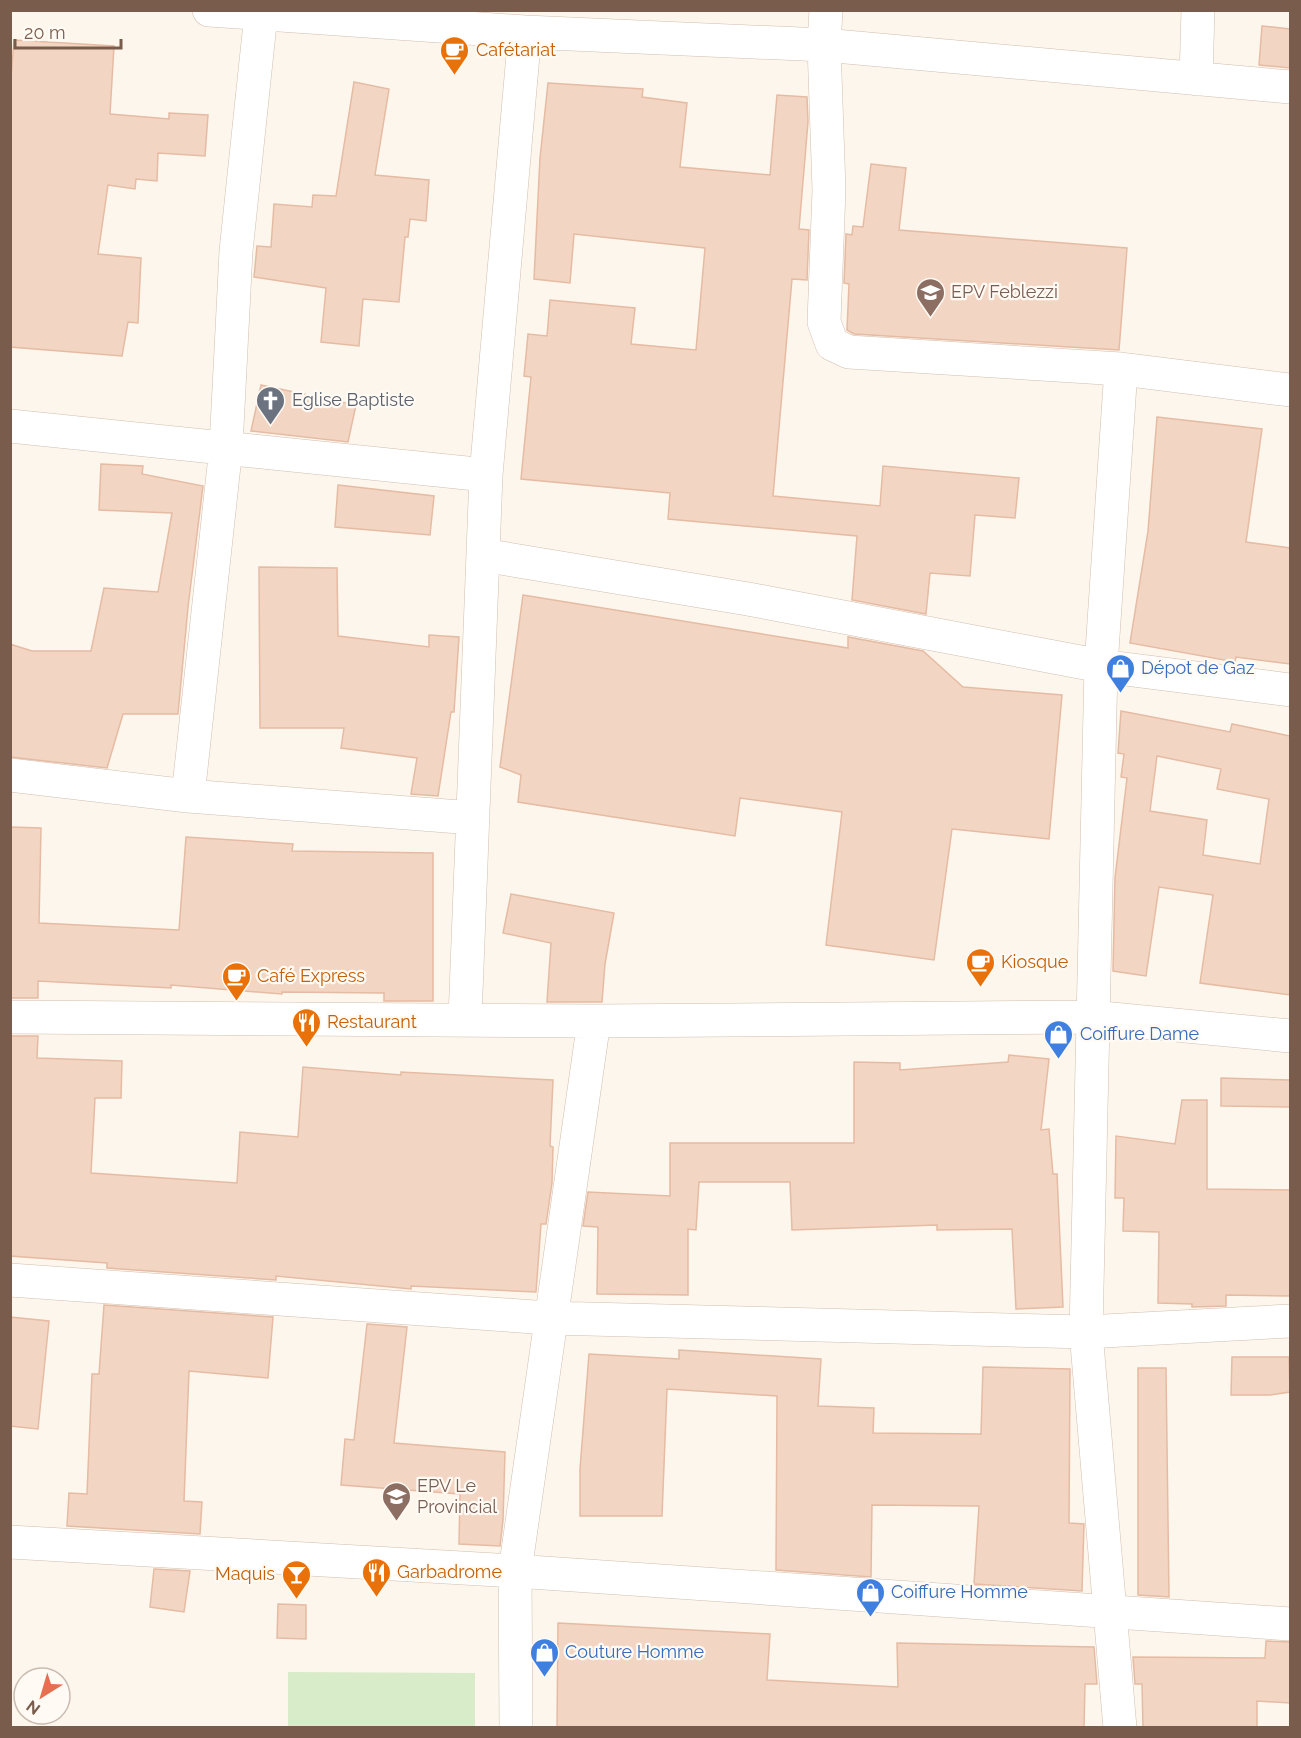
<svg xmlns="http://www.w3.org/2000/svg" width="1301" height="1738" font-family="Raleway,sans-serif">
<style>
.green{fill:#d8ecc9}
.building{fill:#f3d5c3;stroke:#e6bba3;stroke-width:1.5;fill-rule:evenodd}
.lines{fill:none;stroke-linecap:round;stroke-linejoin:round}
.minor-casing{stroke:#d1beb0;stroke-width:34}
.minor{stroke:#fff;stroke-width:33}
.labels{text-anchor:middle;stroke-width:4.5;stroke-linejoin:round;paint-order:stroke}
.food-label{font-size:18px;fill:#c56008;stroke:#fffaf3;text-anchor:start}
.education-label{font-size:18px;fill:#785e54;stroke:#fffaf3;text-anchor:start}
.worship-label{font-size:18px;fill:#5b616d;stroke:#fffaf3;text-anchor:start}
.shop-label{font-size:18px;fill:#366cbe;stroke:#fffaf3;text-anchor:start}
</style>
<rect width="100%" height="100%" fill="#fdf6ec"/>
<!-- green -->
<path class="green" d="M288,1672l187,1v54h-187z"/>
<!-- building -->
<path class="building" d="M1262,26l28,3v39l-31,-3z
M14,40l100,6 -4,68 59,5v-6l39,2 -3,41 -47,-3 -1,28 -21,-2 -1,10 -27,-4 -10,69 43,4 -3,65 -10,-1 -6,34 -112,-9v-256z
M354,82l35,7 -14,86 54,5 -3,41 -16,-2 -2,18h-3l-6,65 -36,-3 -4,47 -38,-4 5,-54 -72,-11 3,-31 14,1 3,-43 38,3 1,-12 23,1z
M548,83l95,6 -1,8 45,6 -7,64 90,8 7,-80 30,2 1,25 -9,107 10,1 -2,50 -15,-1 -19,217 107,10 3,-40 136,12 -4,40 -40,-3 -5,61 -40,-3 -4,41 -74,-14 5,-64 -189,-17 2,-26 -149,-14 10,-102 -7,-1 4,-42 19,2 3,-36 85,8 -4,36 65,6 9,-102 -131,-14 -4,49 -36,-4 6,-121z
M871,164l35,4 -7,62 228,18 -8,102 -265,-16 -7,-4 2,-46 -5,-1 2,-49 6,1 1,-9 10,1z
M261,385l95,20 -8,37 -97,-11z
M1157,417l105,12 -16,113 44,6v116l-54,-7 -1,5 -105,-19 18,-112z
M101,464l42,2 -1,8 61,12 -15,121 -10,107h-55l-16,54 -97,-11v-113l22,7h59l13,-63 54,4 14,-79 -73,-3z
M338,485l96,11 -4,39 -95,-8z
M259,567l78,1 1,68 91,11v-12l30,2 -5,75h-3l-13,84 -27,-2 6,-36 -76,-10 3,-20h-84z
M523,595l325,53v-11l75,14 40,36 99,8 -13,144 -97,-10 -18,131 -108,-15 16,-133 -102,-14 -5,38 -217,-34 3,-27 -21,-8z
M1121,711l109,21 2,-8 58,12v259l-90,-12 13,-88 -54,-8 -13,89 -33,-5 2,-93 12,-100 -6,-1 3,-23 -6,-1zM1157,756l64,13 -4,20 52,10 -9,65 -57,-9 4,-35 -57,-9z
M10,827l31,1 -2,95 140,7 7,-93 107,7 -1,7 141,2v148h-49v-8l-102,-1v2l-111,-9v3l-133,-7v17h-28z
M511,894l103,19 -9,51 -3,38h-55l4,-59 -48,-10z
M10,1036h28l-1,22 85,3 -1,37h-26l-4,75 146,10 3,-51 58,5 5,-70 98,8v-3l152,8 -3,66 3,1 -1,36 -6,41h-5l-5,68 -125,-6v3l-135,-13v4l-169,-12v-5l-97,-7z
M1009,1055l40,4 -8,71 8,-1 4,45h4l6,133 -47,2 -4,-80 -75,1v-5l-145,5 -2,-48h-91l-3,48 -8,-1v66l-91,-1 1,-67 -15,-1 5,-34 82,4v-53h184v-81l46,1v7l108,-8z
M1221,1078l69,2v27l-69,-1z
M1182,1100h25v89l83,1v106l-64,-1v11l-34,1v-3l-34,-1 1,-71 -36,-1 1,-33h-9l1,-62 59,8z
M104,1305l169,12 -5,61 -79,-7 -5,130 18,1 -2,32 -133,-8 2,-33 18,1 5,-120h7z
M10,1317l39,4 -11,108 -28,-3z
M367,1324l40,3 -13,116 111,9 -2,68 -3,26 -41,-2 1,-50 -119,-9 4,-46 9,1z
M679,1350l142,9 -3,47 56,2 -1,25 108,1 2,-67 87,2 -1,154 15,1 -2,67 -108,-7 5,-78 -107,-1 -1,72 -95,-7 1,-174 -110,-7 -5,127h-82v-47l9,-115 90,5z
M1232,1357h57l1,35 -20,3h-39z
M1138,1368h28l3,229 -31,-2z
M154,1569l36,2 -6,41 -34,-5z
M278,1604l28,1v34l-29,-1z
M558,1623l212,11 -3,46 131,7 -1,-44 197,4 3,37h-12l-1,44h-527z
M1266,1641l24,1v61l-33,-2v27h-114l-1,-44h-7l-2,-27 132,1z"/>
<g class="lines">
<defs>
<path id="minor" d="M209,10l316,22 299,13 466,42
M826,10l-2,35 5,145 -5,132 8,22 17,8 272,17 169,21
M1196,79l2,-69
M10,426l476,49
M483,555l265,44 353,67 189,24
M10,775l178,21 285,22
M188,796l38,-349 10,-196 25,-237
M10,1017l584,4 497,-4 199,19
M465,1019l21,-544 39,-443
M10,1280l539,38 537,14 204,-11
M10,1542l505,29 775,53
M516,1728l-1,-157 79,-550
M1120,1728l-34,-396 15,-666 20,-297"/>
</defs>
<!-- minor casing -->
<use href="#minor" class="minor-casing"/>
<!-- minor -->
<use href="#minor" class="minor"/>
</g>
<!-- icons -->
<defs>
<symbol id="cafe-pin" viewBox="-11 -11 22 30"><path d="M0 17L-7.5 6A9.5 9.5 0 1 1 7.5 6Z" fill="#e8710a" stroke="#fffaf3"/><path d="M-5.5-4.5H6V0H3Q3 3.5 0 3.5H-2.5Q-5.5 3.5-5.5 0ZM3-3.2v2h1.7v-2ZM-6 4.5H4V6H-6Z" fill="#fff"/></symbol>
<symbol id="school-pin" viewBox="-11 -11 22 30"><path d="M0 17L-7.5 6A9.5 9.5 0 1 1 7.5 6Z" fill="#8d6e63" stroke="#fffaf3"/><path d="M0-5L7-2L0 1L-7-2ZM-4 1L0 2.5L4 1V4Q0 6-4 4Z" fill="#fff"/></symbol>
<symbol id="church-pin" viewBox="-11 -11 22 30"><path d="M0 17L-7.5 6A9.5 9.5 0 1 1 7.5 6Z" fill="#6b7280" stroke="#fffaf3"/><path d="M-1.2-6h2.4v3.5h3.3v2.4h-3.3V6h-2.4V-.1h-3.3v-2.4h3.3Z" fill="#fff"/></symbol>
<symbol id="shop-pin" viewBox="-11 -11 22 30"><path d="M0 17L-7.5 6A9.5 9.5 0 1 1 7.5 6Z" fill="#3f7fe0" stroke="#fffaf3"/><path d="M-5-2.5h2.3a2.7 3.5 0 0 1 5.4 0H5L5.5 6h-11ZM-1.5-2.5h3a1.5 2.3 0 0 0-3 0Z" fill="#fff"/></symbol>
<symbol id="restaurant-pin" viewBox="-11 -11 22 30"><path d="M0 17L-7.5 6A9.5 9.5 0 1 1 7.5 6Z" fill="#e8710a" stroke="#fffaf3"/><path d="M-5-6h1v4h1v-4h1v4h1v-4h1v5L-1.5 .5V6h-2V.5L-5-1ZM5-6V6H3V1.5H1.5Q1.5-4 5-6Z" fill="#fff"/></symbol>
<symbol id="bar-pin" viewBox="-11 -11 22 30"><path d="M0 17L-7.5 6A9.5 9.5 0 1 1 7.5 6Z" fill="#e8710a" stroke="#fffaf3"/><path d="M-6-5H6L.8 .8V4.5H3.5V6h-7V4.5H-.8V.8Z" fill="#fff"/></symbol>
</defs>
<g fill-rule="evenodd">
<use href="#cafe-pin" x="438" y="34" width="33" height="45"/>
<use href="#school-pin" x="914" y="276" width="33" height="45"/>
<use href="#church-pin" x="254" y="384" width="33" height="45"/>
<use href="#shop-pin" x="1104" y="652" width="33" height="45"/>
<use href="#cafe-pin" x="964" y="946" width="33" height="45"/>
<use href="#cafe-pin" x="220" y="960" width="33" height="45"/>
<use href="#restaurant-pin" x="290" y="1006" width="33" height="45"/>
<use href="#shop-pin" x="1042" y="1018" width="33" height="45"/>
<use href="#school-pin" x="380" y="1480" width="33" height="45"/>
<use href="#restaurant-pin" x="360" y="1556" width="33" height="45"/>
<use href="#bar-pin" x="280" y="1558" width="33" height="45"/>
<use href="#shop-pin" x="854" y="1576" width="33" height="45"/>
<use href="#shop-pin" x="528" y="1636" width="33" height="45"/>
</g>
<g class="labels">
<!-- food labels -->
<g class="food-label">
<text x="476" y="56">Cafétariat</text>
<text x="1001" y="968">Kiosque</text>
<text x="257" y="982">Café Express</text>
<text x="327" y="1028">Restaurant</text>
<text x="397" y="1578">Garbadrome</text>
<text x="275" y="1580" text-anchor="end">Maquis</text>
</g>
<!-- education labels -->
<g class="education-label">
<text x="951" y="298">EPV Feblezzi</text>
<text x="417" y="1492">EPV Le<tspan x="417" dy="21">Provincial</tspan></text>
</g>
<!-- worship labels -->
<g class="worship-label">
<text x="292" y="406">Eglise Baptiste</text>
</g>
<!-- shop labels -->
<g class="shop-label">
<text x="1141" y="674">Dépot de Gaz</text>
<text x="1080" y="1040">Coiffure Dame</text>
<text x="891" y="1598">Coiffure Homme</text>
<text x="565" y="1658">Couture Homme</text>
</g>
</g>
<!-- border -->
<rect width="1301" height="1738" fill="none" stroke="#7a5c4d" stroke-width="24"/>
<!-- north arrow -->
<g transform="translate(42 1696) rotate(217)"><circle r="28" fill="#fffaf3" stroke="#cabbb1" stroke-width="1.5"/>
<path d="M0-4.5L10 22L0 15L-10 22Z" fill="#e76f51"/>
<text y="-9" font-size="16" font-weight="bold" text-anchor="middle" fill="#7a5c4d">N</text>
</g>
<!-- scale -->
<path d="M15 39v9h106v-9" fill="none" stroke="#7a5c4d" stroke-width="3"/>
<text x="24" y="39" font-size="18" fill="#7a5c4d" stroke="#fffaf3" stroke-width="4.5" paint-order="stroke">20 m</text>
</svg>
